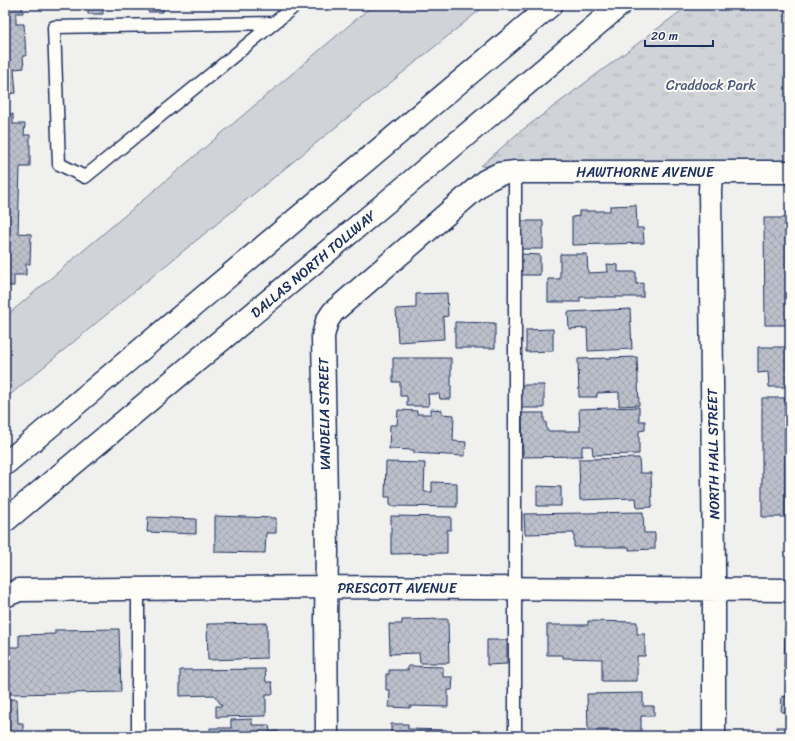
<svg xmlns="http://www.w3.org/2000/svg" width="795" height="741" font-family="Sriracha,sans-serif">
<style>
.grass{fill:#d0d3d8;stroke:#76819b}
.park{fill:url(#park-tufts);stroke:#76819b}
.building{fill:url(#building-cross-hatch);stroke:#1b2f5e}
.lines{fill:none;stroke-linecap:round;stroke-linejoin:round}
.service-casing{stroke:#1b2f5e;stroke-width:15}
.minor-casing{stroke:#1b2f5e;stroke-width:25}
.motorway-casing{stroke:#1b2f5e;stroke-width:25}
.service{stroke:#fdfcf7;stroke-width:12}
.minor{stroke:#fdfcf7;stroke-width:22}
.motorway{stroke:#fdfcf7;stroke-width:22}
.labels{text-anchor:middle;stroke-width:4;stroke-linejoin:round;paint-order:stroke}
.park-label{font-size:14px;fill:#48587c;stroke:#fdfcf7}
.street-label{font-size:14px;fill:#1b2f5e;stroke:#fdfcf7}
</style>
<defs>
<pattern id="park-tufts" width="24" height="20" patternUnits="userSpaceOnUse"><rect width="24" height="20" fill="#d0d3d8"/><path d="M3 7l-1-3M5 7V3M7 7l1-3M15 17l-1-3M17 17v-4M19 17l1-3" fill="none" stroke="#b2b5bc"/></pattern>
<pattern id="building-cross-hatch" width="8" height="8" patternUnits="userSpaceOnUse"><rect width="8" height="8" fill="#bbc0ca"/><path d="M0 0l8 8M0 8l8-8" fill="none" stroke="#a0a5b0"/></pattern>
</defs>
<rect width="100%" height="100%" fill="#f0f0ee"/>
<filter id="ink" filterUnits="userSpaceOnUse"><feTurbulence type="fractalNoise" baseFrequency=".025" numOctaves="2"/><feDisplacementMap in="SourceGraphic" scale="8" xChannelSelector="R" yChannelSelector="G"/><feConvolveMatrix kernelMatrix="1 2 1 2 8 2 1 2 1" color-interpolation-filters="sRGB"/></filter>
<g filter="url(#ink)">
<!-- grass -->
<path class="grass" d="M373,5h113l-326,265 -155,129v-82z"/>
<!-- park -->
<path class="park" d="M689,5h101v157c-88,0 -176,2 -265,-1 -15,-1 -30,8 -44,5l36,-32z"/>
<!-- building -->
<path class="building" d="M5,5h17l1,8h-7v11h8l2,32h-3l1,12 -10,1 2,24 -11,1z
M88,5h20v3h-5v6h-15z
M148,5h15v7h-15z
M5,114h8v10h12l-1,11h6v32h-10l-2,66 13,1 -1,30h-4v11h-12v11h-9z
M636,205l1,23h6l1,15 -72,2v-28l7,-1v-5h31v-5z
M764,218h23l1,107h-23z
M519,221h24v28h-24z
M521,254l19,1v20h-19z
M560,254h27l1,19 20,-1 -1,-8 11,1v7h18v12l7,-1v14h-63v5h-32v-23h12z
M447,293l1,23 -5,1 1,22 -46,3 -2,-33 20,-1v-14z
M630,309l2,40 -44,2 -1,-23 -18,1 -1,-17z
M455,322l40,1v25h-40z
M553,329v22l-27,1v-22z
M758,347h32l-1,40h-20l-1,-15 -10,1z
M637,357l2,48 -20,1v-14l-22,1v4h-18l-1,-38z
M393,358h58v41h-11l-1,-5h-11l1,12h-22v-10h-7v-14h-7z
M521,385h23v23h-23z
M762,398h23v119h-23z
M639,407v14h6v9l-6,1v23l-46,1 -1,-9h-10v10l-59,1 -1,-44h22v8l2,1 1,9h33l-1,-22z
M431,409l11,1v4l12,1 -1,26 13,1 -1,14 -51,-3v-3l-25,-1 1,-24h7l1,-15 19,1v3h14z
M639,458l1,15h11l1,34 -15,1 -1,-10 -56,2 -1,-41z
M386,462l39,1 -1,29h8v-10l25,1v24l-67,-1v-9h-5z
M537,486l24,1v19h-24z
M643,512l1,21h11v16l-26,1v-3h-55v-14l-49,1 -1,-20z
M215,516l61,2v15h-10l-1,20 -50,-1z
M391,516l60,1v13h-4v23l-56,1z
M148,517l48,2v15l-49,-2z
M448,619l1,44h-29l-1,-10 -29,1 -1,-30h13v-4z
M588,621l49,1v12h8v22h-8v25h-35v-22l-39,-1v-3h-16v-30h41z
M267,623v35l-59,2 -1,-36z
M785,627h5v41h-6z
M119,629l2,63 -111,2 -1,-12 -4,3v-43l4,5h10v-12l36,-1v-4z
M487,640h20v24l-20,1z
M408,666l35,1v10h10l-1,13h-4v17l-38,-1v2l-21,-1 1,-17h-4v-16h3v-4h19z
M265,669l1,13h6l1,12h-7v22l-50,1v-11h6l-8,-11 -34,1v-26z
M787,673h3v39h-9l1,-16 4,1z
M643,693v13h11v10h-13v16l-22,1v-3h-31l-1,-36z
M5,699h12l1,24h5v13h-18z
M252,719v6h17l1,7 8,-1v5h-68v-8h21v-8z
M391,724h17v5l39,1v6h-56z
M777,727h13v9h-13z"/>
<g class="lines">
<defs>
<path id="service" d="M274,23l-220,4 5,137 26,13 211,-172
M515,172v564
M138,736v-146"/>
<path id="minor" d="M711,172l-1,19 4,378v167
M5,596l14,-6 307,-3 464,3
M327,736l-1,-115 1,-70 -4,-215 4,-15 6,-9 152,-131 14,-7 16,-2h275"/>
<path id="motorway" d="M5,464l546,-459
M5,521l402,-336 213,-180"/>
</defs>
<!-- service casing -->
<use href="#service" class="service-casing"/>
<!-- minor casing -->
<use href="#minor" class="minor-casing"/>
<!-- motorway casing -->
<use href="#motorway" class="motorway-casing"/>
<!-- service -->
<use href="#service" class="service"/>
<!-- minor -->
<use href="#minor" class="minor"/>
<!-- motorway -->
<use href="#motorway" class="motorway"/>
</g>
</g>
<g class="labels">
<!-- park labels -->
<g class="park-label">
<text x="711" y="90">Craddock Park</text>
</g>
<!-- street labels -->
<g class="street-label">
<text x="645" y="177">HAWTHORNE AVENUE</text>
<text transform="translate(313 264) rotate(-40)" y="5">DALLAS NORTH TOLLWAY</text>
<text transform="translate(324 414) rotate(-91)" y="5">VANDELIA STREET</text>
<text transform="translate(713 454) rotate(-91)" y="5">NORTH HALL STREET</text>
<text x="397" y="593">PRESCOTT AVENUE</text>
</g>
</g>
<!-- margin -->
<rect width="795" height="741" fill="none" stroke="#fdfcf7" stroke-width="20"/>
<rect x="10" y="10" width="775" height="721" fill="none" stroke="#1b2f5e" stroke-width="1.5" filter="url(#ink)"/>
<!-- scale -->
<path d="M645 40v6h68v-6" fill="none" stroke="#1b2f5e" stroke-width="2"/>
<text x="651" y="40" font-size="12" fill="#1b2f5e" stroke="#fdfcf7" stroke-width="3" paint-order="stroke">20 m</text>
</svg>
